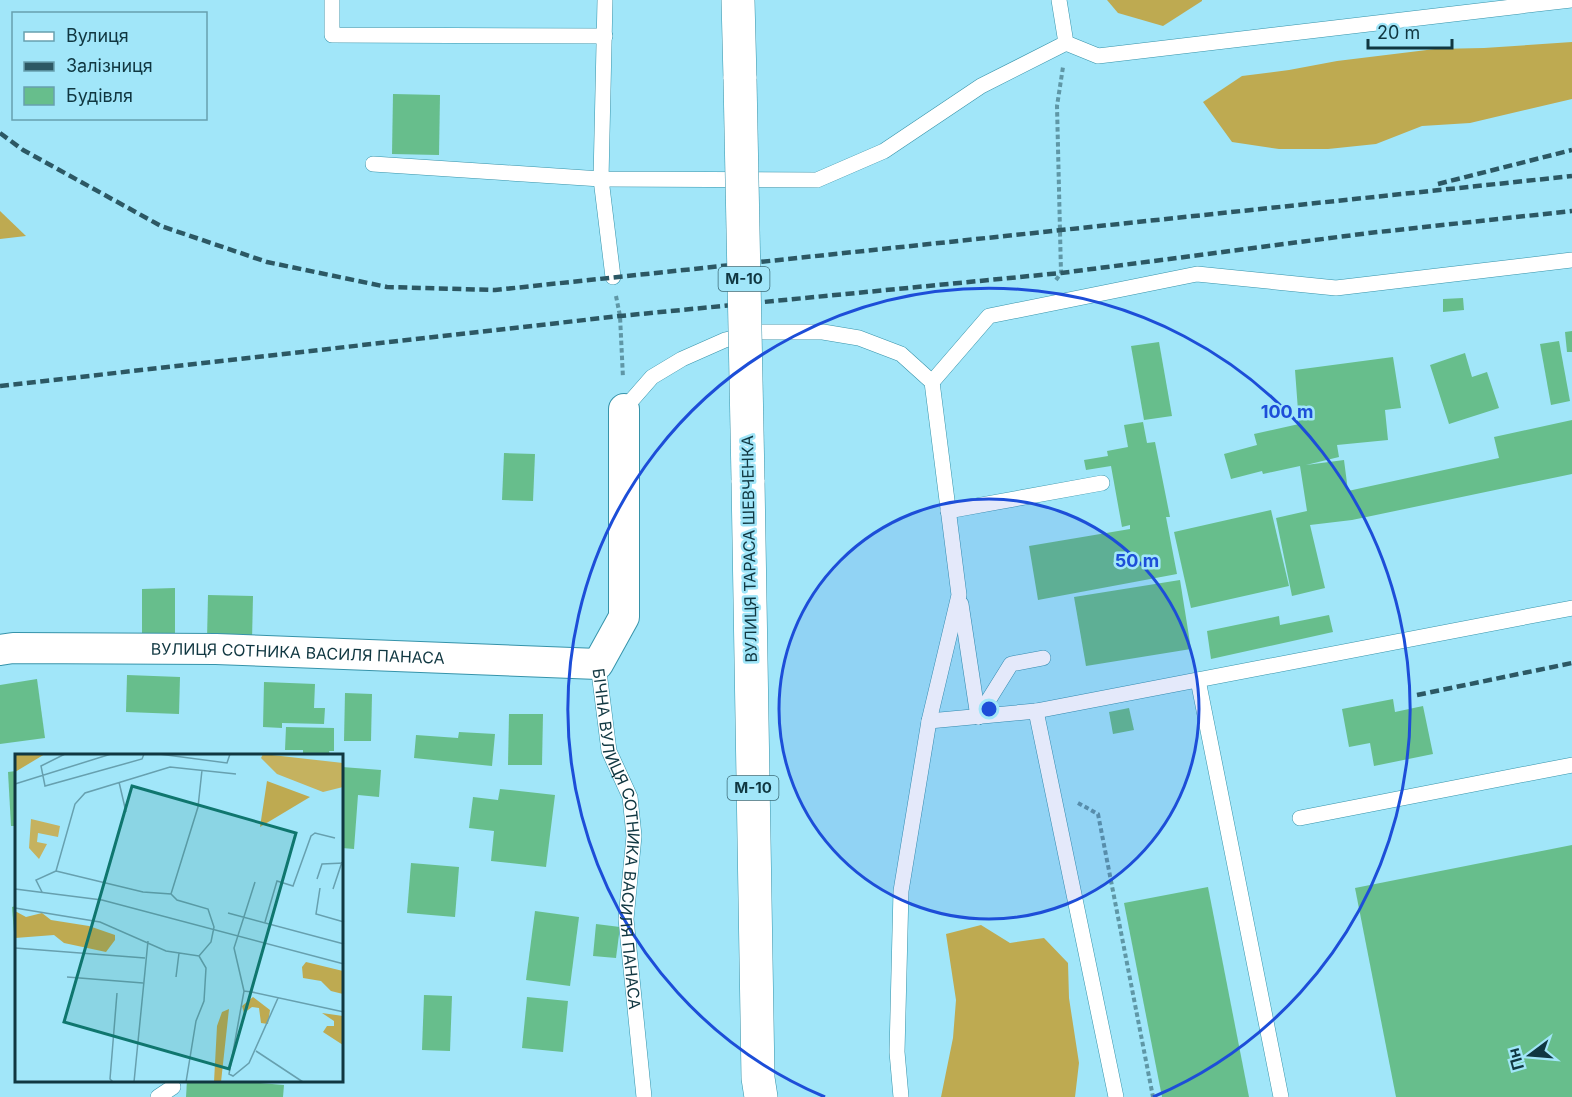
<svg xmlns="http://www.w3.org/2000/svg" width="1572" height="1097" viewBox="0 0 1572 1097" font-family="Inter,sans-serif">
	<rect width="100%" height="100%" fill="#a1e6f9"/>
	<!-- forest -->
	<g fill="#beaa51">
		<path d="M1107,0H1202V1L1163,26L1118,13Z"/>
		<path d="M1572,42V99L1470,123L1422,126L1376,144L1328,149H1279L1232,142L1203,102L1242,76L1289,70L1337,61L1435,49L1484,48Z"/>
		<path d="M0,211L26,236L0,239Z"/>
		<path d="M981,925L1010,943L1044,938L1068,963L1069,998L1079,1063L1075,1097H941L953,1038L956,1000L946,934Z"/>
	</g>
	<!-- building -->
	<g fill="#67be8c">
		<path d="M393,94L440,95L439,155L392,154Z"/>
		<path d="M1463,298L1464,310L1443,312V299Z"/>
		<path d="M1572,331V352H1567L1565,332Z"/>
		<path d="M1559,341L1570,401L1551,405L1540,344Z"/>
		<path d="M1159,342L1172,416L1144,420L1131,346Z"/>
		<path d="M1465,353L1472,377L1487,372L1499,408L1449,424L1430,365Z"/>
		<path d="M1393,357L1401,408L1385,410L1388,440L1337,445L1339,457L1306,465L1344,460L1348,491L1499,458L1494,437L1572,420V474L1352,520L1310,525L1325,588L1292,596L1276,518L1307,511L1300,466L1263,474L1262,471L1231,479L1224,454L1257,445L1254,434L1299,424L1295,370Z"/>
		<path d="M1143,422L1147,443L1155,442L1170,517H1166L1177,574L1038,600L1029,546L1130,529V525L1122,527L1111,466L1086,470L1084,460L1108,456L1107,451L1128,447L1124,425Z"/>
		<path d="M504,453L535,454L533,501L502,500Z"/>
		<path d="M1271,510L1289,586L1191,608L1174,532Z"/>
		<path d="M1180,580L1191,649L1086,666L1074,597Z"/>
		<path d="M175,588V638L142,637V589Z"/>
		<path d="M208,595L253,596L252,640L207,639Z"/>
		<path d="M1329,615L1333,632L1211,659L1207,631L1279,616L1280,625Z"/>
		<path d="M127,675L180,677L179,714L126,712Z"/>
		<path d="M37,679L45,738L0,744V685Z"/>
		<path d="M264,682L315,684L314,708H325L324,724L282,723V728L263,727Z"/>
		<path d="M345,693L372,694L371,741H344Z"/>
		<path d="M1393,699L1395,712L1423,706L1433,754L1374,766L1370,743L1349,747L1342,709Z"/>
		<path d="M1129,708L1134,730L1113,734L1109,712Z"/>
		<path d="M509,714H543L542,765H508Z"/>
		<path d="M286,727L334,728V751H329L330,755H303V750H285Z"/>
		<path d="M459,732L495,734L492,766L414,758L416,735L458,738Z"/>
		<path d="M342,767L381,770L379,797L358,795L354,849L342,848Z"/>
		<path d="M16,771V826H11L8,772Z"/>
		<path d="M500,789L555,795L546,867L491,861L494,831L469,828L473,797L498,800Z"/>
		<path d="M1572,845V1097H1396L1355,888Z"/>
		<path d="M411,863L459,867L455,917L407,913Z"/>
		<path d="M1208,887L1249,1097H1162L1124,903Z"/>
		<path d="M16,906V945H15L12,907Z"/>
		<path d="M535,911L579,917L570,986L526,980Z"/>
		<path d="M596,924L620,927L616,958L593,956Z"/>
		<path d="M424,995L452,996L450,1051L422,1050Z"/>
		<path d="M527,997L568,1001L563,1052L522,1048Z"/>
		<path d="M187,1080H222L284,1085L283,1097H186Z"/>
	</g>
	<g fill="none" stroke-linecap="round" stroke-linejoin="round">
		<defs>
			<g id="lane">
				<path d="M332,0V35L605,36"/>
				<path d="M605,0L601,179L613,277"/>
				<path d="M1059,0L1066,43L1098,56L1571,0"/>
				<path d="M373,164L601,179L817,180L884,151L981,86L1066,43"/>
				<path d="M932,382L989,316L1197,274L1336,288L1572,260"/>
				<path d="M624,409L652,377L682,359L725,340L760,332H823L859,338L901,354L932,382L959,595L929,721L901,891L897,1052L901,1097"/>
				<path d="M948,511L1102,483"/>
				<path d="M961,604L978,717"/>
				<path id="s1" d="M598,664L609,751L630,797L634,836L626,919L644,1097"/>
				<path d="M1198,680L1281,1097"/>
				<path d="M1036,711L1116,1097"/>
				<path d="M978,717L1011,664L1043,658"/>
				<path d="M929,721L1036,711L1572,608"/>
				<path d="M1300,818L1572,765"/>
				<path d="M158,1097L173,1087"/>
			</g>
			<g id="street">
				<path id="s2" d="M0,650L13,648L216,649L598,664L624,617V409"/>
			</g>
			<g id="primary">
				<path d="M738,0L740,79"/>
				<path d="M748,480L758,1078L761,1097"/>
			</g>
		</defs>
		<!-- lane casing -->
		<use href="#lane" stroke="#3693aa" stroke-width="16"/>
		<!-- street casing -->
		<use href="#street" stroke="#3693aa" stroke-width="32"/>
		<!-- primary casing -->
		<use href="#primary" stroke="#3693aa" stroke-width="34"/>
		<!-- path -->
		<g stroke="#5f97a6" stroke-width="4" stroke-dasharray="4.5 3" stroke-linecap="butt">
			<path d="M1056,280L1061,273L1057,106L1063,67"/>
			<path d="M616,296L620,316L623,378"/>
			<path d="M1078,803L1098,814L1153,1097"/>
		</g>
		<!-- lane -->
		<use href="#lane" stroke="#fff" stroke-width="15"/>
		<!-- street -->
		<use href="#street" stroke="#fff" stroke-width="30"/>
		<!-- primary -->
		<use href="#primary" stroke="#fff" stroke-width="33"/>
		<!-- rail -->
		<g stroke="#2c5864" stroke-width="4.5" stroke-dasharray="9 4.5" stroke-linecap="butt">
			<path d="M0,133L23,150L161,226L267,262L387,287L495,290L1572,176"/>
			<path d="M1438,184L1572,150"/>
			<path d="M0,386L620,316L1061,273L1369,233L1572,211"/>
			<path d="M1417,695L1572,663"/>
		</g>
		<defs>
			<path id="primary-bridge" d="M740,79L748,480"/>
		</defs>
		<!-- primary-bridge casing -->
		<use href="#primary-bridge" stroke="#3693aa" stroke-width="34" stroke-linecap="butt"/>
		<!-- primary-bridge -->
		<use href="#primary-bridge" stroke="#fff" stroke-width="33"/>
	</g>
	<!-- distance rings -->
	<circle cx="989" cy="709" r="210" fill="#1d4ed8" fill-opacity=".12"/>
	<g fill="none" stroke="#1d4ed8" stroke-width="3">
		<circle cx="989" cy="709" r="210"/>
		<path d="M825 1097A421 421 0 1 1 1153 1097"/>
	</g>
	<g text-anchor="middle" stroke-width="5" stroke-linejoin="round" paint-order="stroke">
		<!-- shield labels -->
		<g fill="#a1e6f9" stroke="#3c6c78" stroke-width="1.5">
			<rect x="718.5" y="267" width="51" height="24" rx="4.5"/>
			<rect x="727.5" y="776" width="51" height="24" rx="4.5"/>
		</g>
		<g font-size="15" font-weight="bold" fill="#103741">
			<text x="744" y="284">М-10</text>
			<text x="753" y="793">М-10</text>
		</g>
		<!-- street labels -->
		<g font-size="16" fill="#103741" stroke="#a1e6f9">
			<text transform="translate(749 549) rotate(-91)" y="6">ВУЛИЦЯ ТАРАСА ШЕВЧЕНКА</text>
			<text dy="6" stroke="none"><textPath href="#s2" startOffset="298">ВУЛИЦЯ СОТНИКА ВАСИЛЯ ПАНАСА</textPath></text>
			<text dy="6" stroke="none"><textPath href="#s1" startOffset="178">БІЧНА ВУЛИЦЯ СОТНИКА ВАСИЛЯ ПАНАСА</textPath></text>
		</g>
	</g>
	<!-- overview -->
	<g transform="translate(15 754)">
		<rect width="328" height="328" fill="#a1e6f9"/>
		<path d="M248,0L328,9V33L308,38L262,20L246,4ZM16,65L45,72L43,83L23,79L22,88L32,90L24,105L14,94Z" fill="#c5b25f"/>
		<path d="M0,0H30L0,18ZM252,27L295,43L245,73ZM0,157L11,163L27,159L36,166L74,172L100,181V186L91,198L49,189L39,181L0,184ZM291,208L328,217V240L316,237L306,227L288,224L287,213ZM238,243L255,256L253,270L246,269L244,254L237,253L229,259L227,252ZM214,255L206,328H199L202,272L207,258ZM307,259L328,262V291L308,278L312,272H319V267Z" fill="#beaa51"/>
		<path fill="none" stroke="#67a0af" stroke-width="1.5" d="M50,0L26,12L30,32L127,5L129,0M144,0L212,9L215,0M104,28L111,58M0,30L96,0M41,117L60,50L70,39L155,13L221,20M302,125L307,110L329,109M305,134L301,160L329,168M0,135L87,146L329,210M318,135L327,108M27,138L21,126L41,117M156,140L183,53L187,16M0,154L85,168L151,197L184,202L196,188L199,173L193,155L162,146L156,140L128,138L41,117M213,159L329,190M250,168L262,127L278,132L296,82L300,79L320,84M0,194L130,204M52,223L128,229M161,223L164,199M229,237L219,194L240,128M263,244L234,309L218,322L214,320L229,237L237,238L329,258M241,297L288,328M98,328L95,325L102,239M119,328L133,187M171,328L181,267L189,247L191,214L184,202"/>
		<path fill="#0f766e" fill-opacity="0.15" stroke="#0f766e" stroke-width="3" d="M117,32L281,79L214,315L49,268Z"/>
		<rect width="328" height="328" fill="none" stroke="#103741" stroke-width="3"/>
	</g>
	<circle cx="989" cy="709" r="9" fill="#1d4ed8" stroke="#a1e6f9" stroke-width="3"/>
	<g font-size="18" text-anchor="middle" font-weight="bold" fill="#1d4ed8" stroke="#a1e6f9" stroke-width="5" stroke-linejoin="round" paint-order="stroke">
		<text x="1287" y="418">100 m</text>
		<text x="1137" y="567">50 m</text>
	</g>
	<!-- legend -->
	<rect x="12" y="12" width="195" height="108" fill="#a1e6f9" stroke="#67a0af" stroke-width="1.5"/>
	<rect x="24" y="32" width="30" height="9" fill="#ffffff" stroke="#67a0af" stroke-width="1.5"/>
	<text x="66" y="42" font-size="18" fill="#103741">Вулиця</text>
	<rect x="24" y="62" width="30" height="9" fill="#2c5864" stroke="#67a0af" stroke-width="1.5"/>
	<text x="66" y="72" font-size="18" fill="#103741">Залізниця</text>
	<rect x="24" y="87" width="30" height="18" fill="#67be8c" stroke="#67a0af" stroke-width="1.5"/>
	<text x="66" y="102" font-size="18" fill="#103741">Будівля</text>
	<!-- north arrow -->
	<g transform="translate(1530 1055) rotate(254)" stroke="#a1e6f9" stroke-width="4.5" paint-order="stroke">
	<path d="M0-4.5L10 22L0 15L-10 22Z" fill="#103741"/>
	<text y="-9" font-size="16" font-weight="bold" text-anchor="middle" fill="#103741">Пн</text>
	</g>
	<!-- scale -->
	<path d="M1368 39v9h84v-9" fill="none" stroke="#103741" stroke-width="3"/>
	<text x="1377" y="39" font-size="18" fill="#103741" stroke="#a1e6f9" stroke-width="4.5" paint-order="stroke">20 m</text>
</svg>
